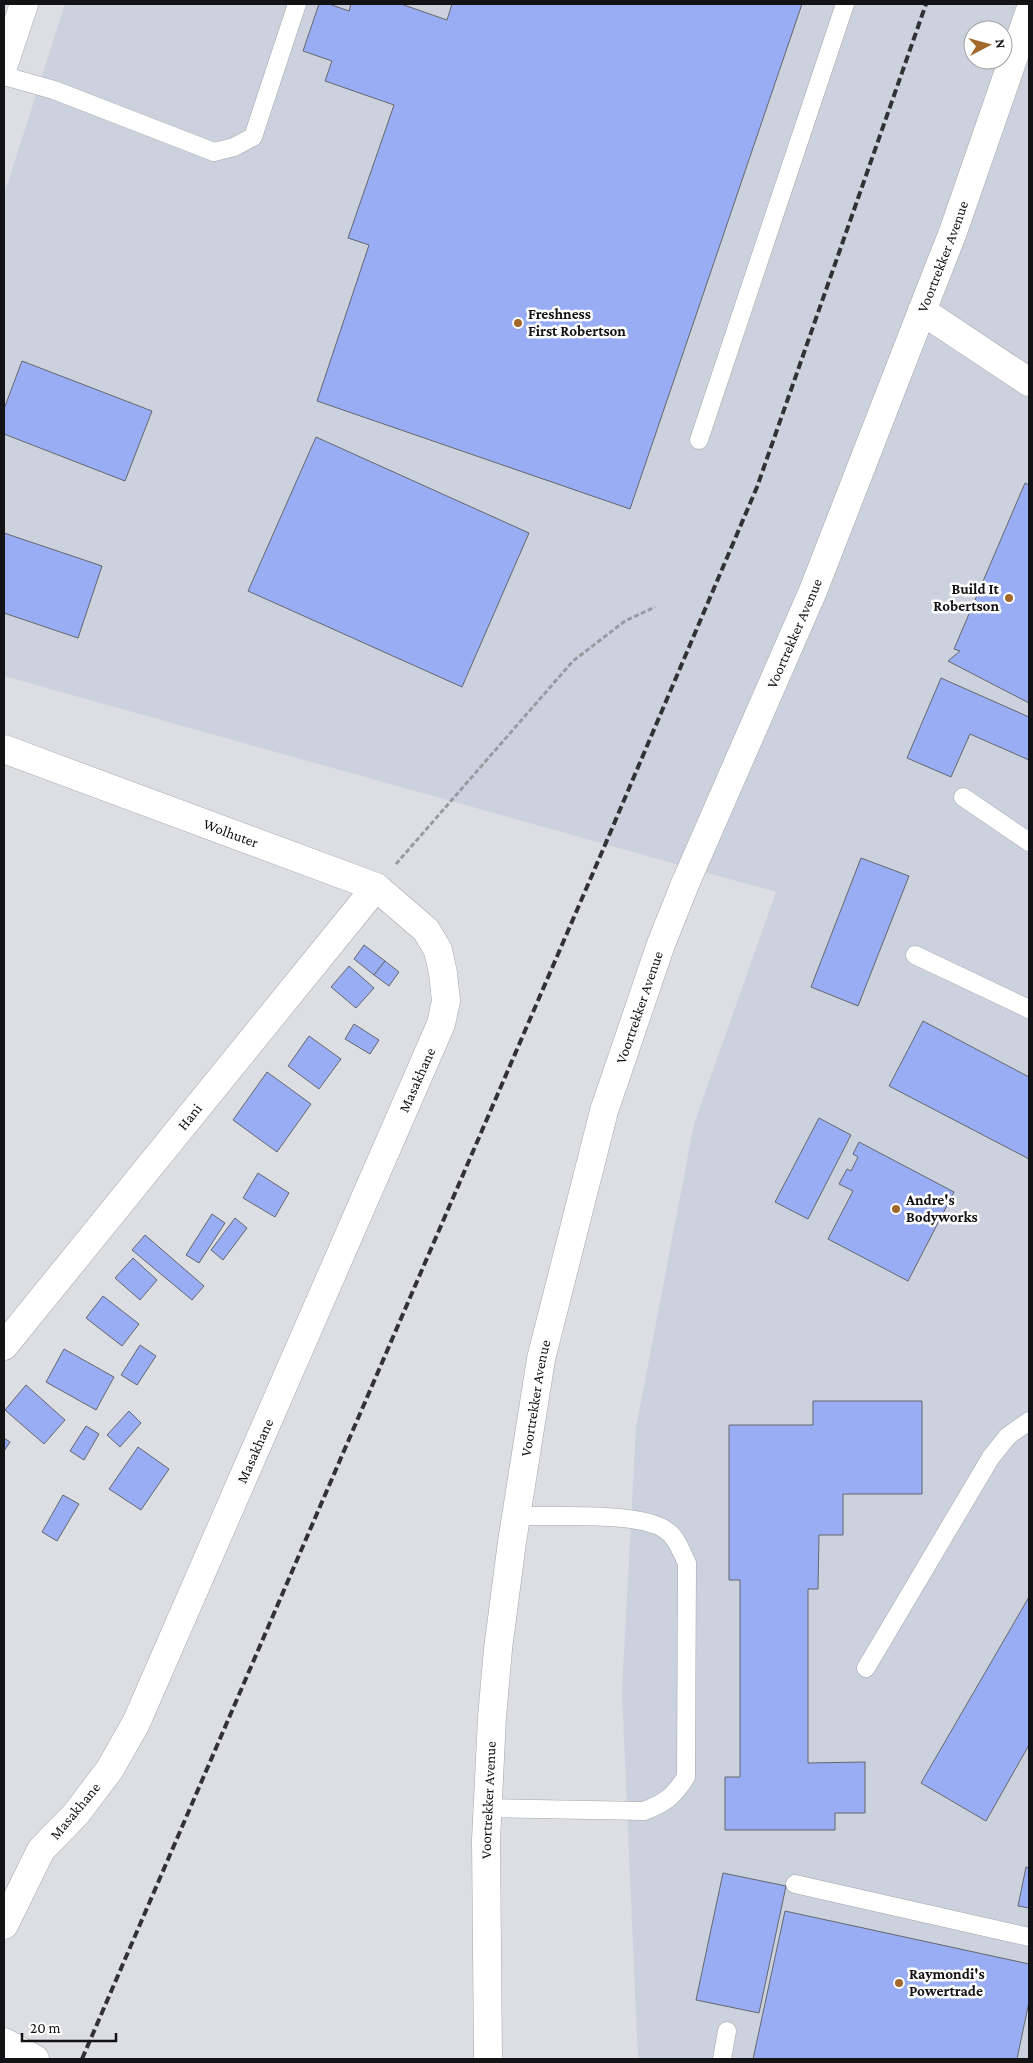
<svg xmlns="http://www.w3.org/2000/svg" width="1033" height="2063" viewBox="0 0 1033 2063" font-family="'Crimson Pro',serif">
	<rect width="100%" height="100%" fill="#dcdee4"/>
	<!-- built -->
	<path fill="#ccd1de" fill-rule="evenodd" d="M65,4H1029V2059H638L622,1692L636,1428L694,1124L776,892L4,676V195ZM973,30H1003V60H973Z"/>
	<!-- building -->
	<g fill="#98adf3" stroke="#65676c">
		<path d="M319,4H329L349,11L351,4H401L447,20L452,4H802L630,509L317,401L369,245L348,238L394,105L325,81L332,61L303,51Z"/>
		<path d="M22,361L152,411L125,481L4,434V409Z"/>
		<path d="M316,437L529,533L462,687L248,591Z"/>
		<path d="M1025,483L1029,485V703L948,661L960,651L954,649Z"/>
		<path d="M4,533L102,566L78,638L4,613Z"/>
		<path d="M941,678L1029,717V760L970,734L951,777L907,758Z"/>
		<path d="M861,858L909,876L858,1006L811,987Z"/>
		<path d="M364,945L385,961L374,975L354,959Z"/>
		<path d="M385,961L399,972L389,986L374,975Z"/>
		<path d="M349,966L374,988L356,1008L331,987Z"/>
		<path d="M923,1021L1029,1077V1159L889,1086Z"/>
		<path d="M354,1024L379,1040L370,1054L345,1039Z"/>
		<path d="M309,1036L341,1059L319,1089L288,1066Z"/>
		<path d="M267,1072L311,1104L277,1152L233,1120Z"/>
		<path d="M819,1118L851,1135L808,1219L775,1202Z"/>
		<path d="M859,1142L954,1192L908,1281L828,1239L853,1191L839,1184L847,1169L851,1171L858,1157L853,1154Z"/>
		<path d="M258,1173L289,1193L275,1217L243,1198Z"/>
		<path d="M212,1214L225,1223L199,1263L186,1255Z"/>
		<path d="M235,1218L247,1228L223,1260L211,1250Z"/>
		<path d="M145,1235L204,1286L192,1300L132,1250Z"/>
		<path d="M133,1258L157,1280L140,1300L115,1278Z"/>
		<path d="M103,1296L139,1324L122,1346L86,1318Z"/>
		<path d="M140,1345L156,1356L137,1385L121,1375Z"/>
		<path d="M64,1349L114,1377L96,1410L46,1382Z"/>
		<path d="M26,1385L65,1420L44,1444L5,1410Z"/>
		<path d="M813,1401H922V1494H843V1535H819L818,1589H808V1763L865,1762V1813H835V1830H725V1777H740V1580H729V1425H813Z"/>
		<path d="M129,1411L141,1423L120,1447L107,1435Z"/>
		<path d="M86,1426L99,1434L84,1460L70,1451Z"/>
		<path d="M4,1438L10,1442L4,1451Z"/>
		<path d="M138,1447L169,1469L141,1510L109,1489Z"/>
		<path d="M63,1495L79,1504L57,1541L42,1532Z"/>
		<path d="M1029,1597V1745L986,1821L921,1783Z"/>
		<path d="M1026,1867L1029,1868V1908L1018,1906Z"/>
		<path d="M723,1873L786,1886L759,2013L696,2000Z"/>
		<path d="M785,1911L1029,1964V2002L1017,2059H753Z"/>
	</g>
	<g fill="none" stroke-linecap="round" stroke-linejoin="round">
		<defs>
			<g id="service">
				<path d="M4,76L54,90L214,152L234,147L253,137L297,4"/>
				<path d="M699,440L845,4"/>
				<path d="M963,797L1029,842"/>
				<path d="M915,955L1029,1009"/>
				<path d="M866,1668L991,1457L1008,1436L1029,1421"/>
				<path d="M488,1808L644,1811C665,1803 674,1796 686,1777L687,1563C681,1552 678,1539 667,1531C643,1511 549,1517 516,1516"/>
				<path d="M795,1884L1029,1937"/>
				<path d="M722,2059L727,2031"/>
			</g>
			<g id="minor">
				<path d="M4,64L24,4"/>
				<path d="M922,311L1029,382"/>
				<path id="s1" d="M4,749L376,887L426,930L438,950L443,973L446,1001L441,1024L136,1723L110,1769L76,1814L41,1850L4,1925"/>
				<path id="s2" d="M4,1346L376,887"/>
				<path d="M4,2042L35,2059"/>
			</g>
			<g id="primary">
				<path id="s3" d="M488,2059L486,1840L492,1717L498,1649L512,1542L541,1359L604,1111L661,944L685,884L813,591L922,311L953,232L1029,13"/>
			</g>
		</defs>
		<!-- service casing -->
		<use href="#service" stroke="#a4a6ac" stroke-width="19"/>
		<!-- minor casing -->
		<use href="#minor" stroke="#a4a6ac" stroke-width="29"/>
		<!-- primary casing -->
		<use href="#primary" stroke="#a4a6ac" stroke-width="29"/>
		<!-- path -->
		<path stroke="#9a9ba0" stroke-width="3" stroke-dasharray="5 2.5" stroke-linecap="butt" d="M396,864L573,661L625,621L655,607"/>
		<!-- service -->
		<use href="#service" stroke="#fff" stroke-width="18"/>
		<!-- minor -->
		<use href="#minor" stroke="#fff" stroke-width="28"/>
		<!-- primary -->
		<use href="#primary" stroke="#fff" stroke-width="28"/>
		<!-- rail -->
		<path stroke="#323235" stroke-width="4" stroke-dasharray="8 4" stroke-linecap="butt" d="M82,2059L602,852L757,487L926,4"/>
	</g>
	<!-- markers -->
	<g fill="#a4682b" stroke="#fff" stroke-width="2">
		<circle cx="518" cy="323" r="5"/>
		<circle cx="1009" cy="598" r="5"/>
		<circle cx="896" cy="1209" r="5"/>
		<circle cx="899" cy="1983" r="5"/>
	</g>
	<g text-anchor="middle" stroke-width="5" stroke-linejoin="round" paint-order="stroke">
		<!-- street labels -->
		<g font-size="15" fill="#131316" stroke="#fff">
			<text dy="5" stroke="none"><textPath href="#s3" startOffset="1879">Voortrekker Avenue</textPath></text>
			<text dy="5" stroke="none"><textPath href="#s3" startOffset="1474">Voortrekker Avenue</textPath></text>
			<text dy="5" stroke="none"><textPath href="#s1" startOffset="242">Wolhuter</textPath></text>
			<text dy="5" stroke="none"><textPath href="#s3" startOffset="1069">Voortrekker Avenue</textPath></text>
			<text transform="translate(417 1080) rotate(-66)" y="5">Masakhane</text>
			<text dy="5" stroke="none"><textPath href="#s2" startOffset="295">Hani</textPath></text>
			<text dy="5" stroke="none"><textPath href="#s3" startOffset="664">Voortrekker Avenue</textPath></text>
			<text transform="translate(255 1451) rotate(-66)" y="5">Masakhane</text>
			<text dy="5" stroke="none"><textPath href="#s3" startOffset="259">Voortrekker Avenue</textPath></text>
			<text transform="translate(75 1811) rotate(-50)" y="5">Masakhane</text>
		</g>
		<!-- poi labels -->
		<g font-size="15" font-weight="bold" fill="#131316" stroke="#fff" text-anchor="start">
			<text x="528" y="319">Freshness<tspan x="528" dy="17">First Robertson</tspan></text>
			<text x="999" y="594" text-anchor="end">Build It<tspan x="999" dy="17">Robertson</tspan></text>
			<text x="906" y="1205">Andre's<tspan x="906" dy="17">Bodyworks</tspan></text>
			<text x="909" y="1979">Raymondi's<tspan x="909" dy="17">Powertrade</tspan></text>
		</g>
	</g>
	<!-- border -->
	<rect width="1033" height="2063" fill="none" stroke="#131316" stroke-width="10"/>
	<!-- north arrow -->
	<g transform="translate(988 45) rotate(84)"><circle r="24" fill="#ffffff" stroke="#a1a1a2"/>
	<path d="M0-4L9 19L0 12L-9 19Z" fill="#a4682b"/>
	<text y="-8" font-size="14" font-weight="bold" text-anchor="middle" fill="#131316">N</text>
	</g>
	<!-- scale -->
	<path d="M22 2033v8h94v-8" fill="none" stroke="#131316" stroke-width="2.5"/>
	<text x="30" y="2033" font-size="15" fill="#131316" stroke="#ffffff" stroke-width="4" paint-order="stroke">20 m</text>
</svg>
